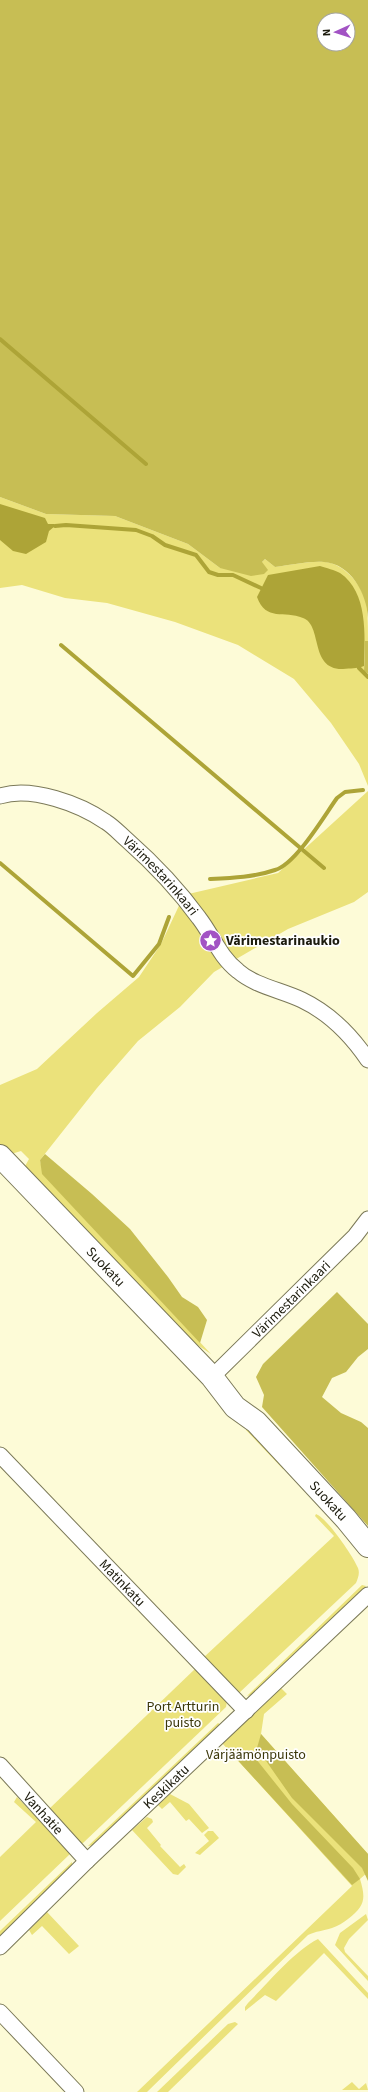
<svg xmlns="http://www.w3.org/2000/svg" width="368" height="2092" viewBox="0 0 368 2092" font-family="'Source Sans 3',sans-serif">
	<rect width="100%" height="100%" fill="#fdfbd7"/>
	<!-- green -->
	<g fill="#ebe27b">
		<path d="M0,497L46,514L115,516L188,544L220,568L262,562L265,559L275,567C292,565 308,561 325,562C344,564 360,583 366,601C368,613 368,628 368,641L365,642L364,671L368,674V786L359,764L331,723L294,679L238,645L175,622L107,603L65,598L22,585L0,588Z"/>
		<path d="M368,791V892L354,902L288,929L214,972L180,1007L138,1041L97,1088L40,1160L43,1174L211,1354L178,1332L24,1168L29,1159L21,1151L8,1155L0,1146V1085L37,1069L97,1013L139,977L161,944L184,895L278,873Z"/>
		<path d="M249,1428L285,1465L283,1469L246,1430Z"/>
		<path d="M316,1514C327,1518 353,1556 358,1568C360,1573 358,1578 356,1583L238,1694L203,1658L334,1536L315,1516Z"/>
		<path d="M362,1585L366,1586L256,1693L247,1696Z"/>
		<path d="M196,1668L227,1701L226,1707L83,1843H80L48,1810Z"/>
		<path d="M281,1688L287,1694L264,1714L261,1734L368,1854V1872L360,1879C366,1899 365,1906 348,1919C343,1923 338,1926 332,1928C323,1931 316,1931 308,1935L147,2092H137L352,1886L222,1743Z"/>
		<path d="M218,1723L221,1725L95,1845L88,1846Z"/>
		<path d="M170,1794L189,1804L209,1828L202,1833L189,1819L186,1821L170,1802L162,1809L158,1805Z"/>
		<path d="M17,1797L70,1852V1854L0,1921V1857L36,1822L14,1802Z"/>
		<path d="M147,1817L152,1819L153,1822L147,1828L161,1845L160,1846L180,1867L184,1864L186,1867L178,1875L173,1874L132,1830Z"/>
		<path d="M208,1831H213L219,1838L202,1853L200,1855L195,1853L209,1841L204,1835Z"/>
		<path d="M72,1862V1866L0,1937V1931Z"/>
		<path d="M47,1912L79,1946L69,1954L42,1926L32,1935L29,1930Z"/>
		<path d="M366,1914L368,1920L349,1939L344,1948L345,1952L368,1976V1981L335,1945L340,1933Z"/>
		<path d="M318,1939L368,1993V1999L324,1953L276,2001L265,1995L245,2011V2007L248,2003C268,1983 293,1952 318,1939Z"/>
		<path d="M235,2022L238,2024L168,2092H157L228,2024Z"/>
		<path d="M352,2082L359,2089L366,2083L368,2090H342Z"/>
	</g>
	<!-- forest -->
	<g fill="#c7be54" fill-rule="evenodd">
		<path d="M0,0H368V618C367,594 351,564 324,562C308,561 292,565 275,567L265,559L262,562L268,570L264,574L251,576L220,568L188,544L115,516L46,514L0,497ZM324,20H348V44H324Z"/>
		<path d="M365,641H368V674L364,671Z"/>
		<path d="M45,1154L92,1194L130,1229L168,1277L182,1297L198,1307L207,1320L200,1343L42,1174L40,1160Z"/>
		<path d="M337,1292L368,1324V1349L358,1357L346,1372L332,1378L322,1397L341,1413L361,1422L368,1428V1526L262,1407L264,1395L256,1377L263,1364Z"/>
		<path d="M261,1734L368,1854V1881L362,1868L292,1798L257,1748Z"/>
		<path d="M237,1752L240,1756L252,1754L292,1804L353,1868L360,1879L352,1885L231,1753Z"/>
	</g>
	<!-- water -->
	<g fill="#ada437">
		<path d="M0,504L45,518L48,524H54L55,526L49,531L46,542L26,554L13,551L0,540Z"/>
		<path d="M320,566C326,568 335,570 340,573C368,592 365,635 364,666C356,669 351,668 343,669C309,670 323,625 303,618C284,610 266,622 257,597L268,575Z"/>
	</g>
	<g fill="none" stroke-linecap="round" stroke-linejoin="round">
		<!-- stream -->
		<g stroke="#ada437" stroke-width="4">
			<path d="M0,339L146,464"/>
			<path d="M55,526L66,525L136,530L152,536L165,545L196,555L209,572L218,575H233L261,588"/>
			<path d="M61,645L324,868"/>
			<path d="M359,668L368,677"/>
			<path d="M0,863L133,976L159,944L169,917"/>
			<path d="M210,879C232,878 255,877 275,870C296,864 324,816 337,798L345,792L363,790"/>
		</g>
		<defs>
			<g id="street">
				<path id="s1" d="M0,796C32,786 80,804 106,822C114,827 120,834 127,840C153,863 178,889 199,918C213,936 219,956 238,971C255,986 281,990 302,1000C329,1013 351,1035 368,1060"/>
				<path id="s2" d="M212,1377L355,1236L368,1219"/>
				<path id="s3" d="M0,1455L246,1711"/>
				<path id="s4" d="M0,1765L87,1861"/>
				<path id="s5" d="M0,1947L87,1861L368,1595"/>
				<path d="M0,2012L76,2092"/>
			</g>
			<g id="secondary">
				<path id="s6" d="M0,1156L212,1377L235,1407L256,1422L346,1519L368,1546"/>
			</g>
		</defs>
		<!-- street casing -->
		<use href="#street" stroke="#7b7958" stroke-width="17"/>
		<!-- secondary casing -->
		<use href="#secondary" stroke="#7b7958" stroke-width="24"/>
		<!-- street -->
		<use href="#street" stroke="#fff" stroke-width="15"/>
		<!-- secondary -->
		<use href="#secondary" stroke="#fff" stroke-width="22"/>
	</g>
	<!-- icons -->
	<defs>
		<symbol id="sight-disc" viewBox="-11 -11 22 22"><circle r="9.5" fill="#a253c4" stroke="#fff"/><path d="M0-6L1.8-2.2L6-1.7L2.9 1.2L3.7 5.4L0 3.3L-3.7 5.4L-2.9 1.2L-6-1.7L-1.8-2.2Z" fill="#fff"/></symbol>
	</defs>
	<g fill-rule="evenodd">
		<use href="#sight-disc" x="198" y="928" width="25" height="25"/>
	</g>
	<g text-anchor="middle" stroke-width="3.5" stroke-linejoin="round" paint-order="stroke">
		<!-- street labels -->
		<g font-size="14" fill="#1c1b0d" stroke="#fff">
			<text dy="5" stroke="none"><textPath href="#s1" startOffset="189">Värimestarinkaari</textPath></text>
			<text dy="5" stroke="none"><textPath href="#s6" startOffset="153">Suokatu</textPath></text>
			<text dy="5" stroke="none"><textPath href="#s2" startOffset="111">Värimestarinkaari</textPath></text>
			<text dy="5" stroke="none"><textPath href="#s6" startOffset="477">Suokatu</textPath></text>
			<text dy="5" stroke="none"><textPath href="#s3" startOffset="177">Matinkatu</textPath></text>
			<text dy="5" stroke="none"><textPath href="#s5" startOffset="231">Keskikatu</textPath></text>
			<text dy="5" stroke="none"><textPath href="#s4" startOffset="65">Vanhatie</textPath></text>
		</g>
		<!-- poi labels -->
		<g font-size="14" font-weight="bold" fill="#1c1b0d" stroke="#fff" text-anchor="start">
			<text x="226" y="945">Värimestarinaukio</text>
		</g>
		<!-- park labels -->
		<g font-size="14" fill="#3b3709" stroke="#fff">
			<text x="183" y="1711">Port Artturin<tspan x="183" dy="16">puisto</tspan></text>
			<text x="256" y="1759">Värjäämönpuisto</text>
		</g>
	</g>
	<!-- north arrow -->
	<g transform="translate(336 32) rotate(267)"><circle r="19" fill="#ffffff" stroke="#a4a49e"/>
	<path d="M0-3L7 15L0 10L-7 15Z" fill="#a253c4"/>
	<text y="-6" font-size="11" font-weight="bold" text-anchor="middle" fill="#1c1b0d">N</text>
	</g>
</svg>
